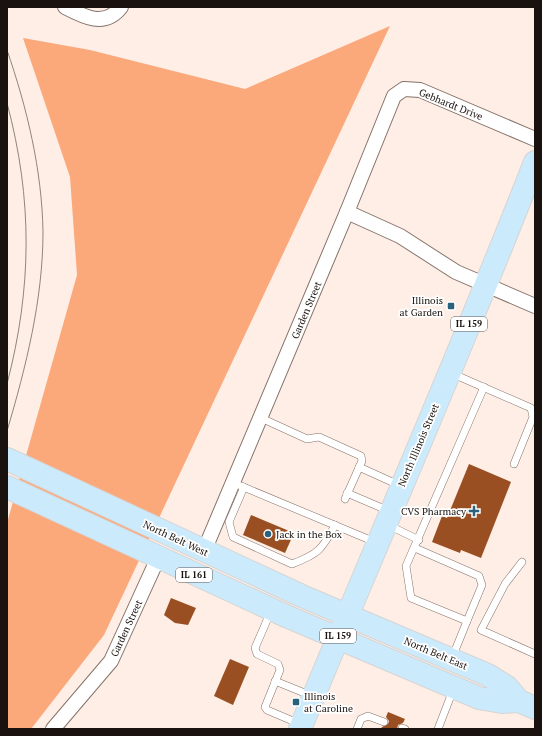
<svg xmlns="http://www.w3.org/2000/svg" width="542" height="736" viewBox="0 0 542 736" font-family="'PT Serif',serif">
	<rect width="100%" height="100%" fill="#feeee5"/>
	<!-- forest -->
	<path fill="#fba87b" d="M390,26L104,635L31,729H7V523L77,275L70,177L23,38L90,50L245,89Z"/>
	<!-- building -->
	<g fill="#994f21">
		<path d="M469,464L511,482L481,558L461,550L460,553L432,542L442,516L447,518Z"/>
		<path d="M251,515L294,533L285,553L243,535Z"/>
		<path d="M171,598L196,608L188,625L175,623L164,615Z"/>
		<path d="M230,659L249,667L233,705L214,696Z"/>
		<path d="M388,712L405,719L403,723L398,725L397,729H381L382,727L388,724L389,721L386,717Z"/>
	</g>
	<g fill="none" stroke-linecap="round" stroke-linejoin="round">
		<defs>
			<g id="service">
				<path d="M451,373L531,408L533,417L514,464"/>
				<path d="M261,418L307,439L319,437L361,456L362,461L345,499"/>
				<path d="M359,467L401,486"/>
				<path d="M241,486L375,542"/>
				<path d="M244,487L229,522L233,537L292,564C318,554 322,550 335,525"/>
				<path d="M347,493L389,511"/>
				<path d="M388,525L419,540"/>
				<path d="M415,548L479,576L482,585L467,621L411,598L406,566L484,387"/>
				<path d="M522,562L505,584L481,630L535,654"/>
				<path d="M271,611L255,648L257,654L278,664L280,670L265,707L267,710L300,724"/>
				<path d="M452,658L467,621"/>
				<path d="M275,681L312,696"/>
				<path d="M402,728L405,729"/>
				<path d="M357,729L361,719L368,716L384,722"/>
				<path d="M438,729L453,690"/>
			</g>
			<g id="minor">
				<path d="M65,7C84,17 105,28 121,7"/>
				<path d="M347,212L400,236L456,272L535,306"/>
				<path d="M204,551L347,212L394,96L404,89L420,90L535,139"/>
				<path d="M53,729L111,661L158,558"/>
			</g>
			<g id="primary">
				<path d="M7,459L302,596L488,675L507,687L519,701L535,708"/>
				<path d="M7,487L286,616L479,698L502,702L519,701"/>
				<path d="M300,729C378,540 461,352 535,162"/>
			</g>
		</defs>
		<!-- service casing -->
		<use href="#service" stroke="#857369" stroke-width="8"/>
		<!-- minor casing -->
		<use href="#minor" stroke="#857369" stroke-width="16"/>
		<!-- primary casing -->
		<use href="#primary" stroke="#d6d4d4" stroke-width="24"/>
		<!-- service -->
		<use href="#service" stroke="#fff" stroke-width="7"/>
		<!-- minor -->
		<use href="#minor" stroke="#fff" stroke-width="14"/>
		<!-- primary -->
		<use href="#primary" stroke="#cbebfc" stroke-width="22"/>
		<!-- tram -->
		<g stroke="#90847e" stroke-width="1">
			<path d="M7,50C27,108 42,170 43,232C43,299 26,367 7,431"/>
			<path d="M7,103C33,200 32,288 7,384"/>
		</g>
	</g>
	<!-- markers -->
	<g fill="#2a617c" stroke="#fff" stroke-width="1.5">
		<rect x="447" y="302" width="8" height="8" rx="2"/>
		<path d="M472 505h4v4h4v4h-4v4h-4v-4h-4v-4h4z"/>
		<circle cx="268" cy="534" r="4"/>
		<rect x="292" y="698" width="8" height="8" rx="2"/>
	</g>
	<g text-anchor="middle" stroke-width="3.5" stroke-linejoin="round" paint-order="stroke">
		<!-- shield labels -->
		<g fill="#fff" stroke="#5e5956" stroke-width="1">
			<rect x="451" y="317" width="36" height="14" rx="3"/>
			<rect x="176" y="568" width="36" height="14" rx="3"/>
			<rect x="320" y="629" width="36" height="14" rx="3"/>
		</g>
		<g font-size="9" font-weight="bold" fill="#19120e">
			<text x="469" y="327">IL 159</text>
			<text x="194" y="578">IL 161</text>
			<text x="338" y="639">IL 159</text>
		</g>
		<!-- street labels -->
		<g font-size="10" fill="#19120e" stroke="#fff">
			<text transform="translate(451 104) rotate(22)" y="4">Gebhardt Drive</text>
			<text transform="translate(306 310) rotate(-67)" y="4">Garden Street</text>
			<text transform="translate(418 445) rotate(-67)" y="4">North Illinois Street</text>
			<text transform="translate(176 538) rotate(25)" y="4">North Belt West</text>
			<text transform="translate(126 628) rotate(-65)" y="4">Garden Street</text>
			<text transform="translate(436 653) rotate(23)" y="4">North Belt East</text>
		</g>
		<!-- poi labels -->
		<g font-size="10" fill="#19120e" stroke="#fff" text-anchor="end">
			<text x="443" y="304">Illinois<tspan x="443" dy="12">at Garden</tspan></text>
			<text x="466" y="515">CVS Pharmacy</text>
			<text x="276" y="538" text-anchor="start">Jack in the Box</text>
			<text x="304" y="700" text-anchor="start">Illinois<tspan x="304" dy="12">at Caroline</tspan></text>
		</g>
	</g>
	<!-- border -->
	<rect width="542" height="736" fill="none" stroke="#19120e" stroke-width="16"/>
</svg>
